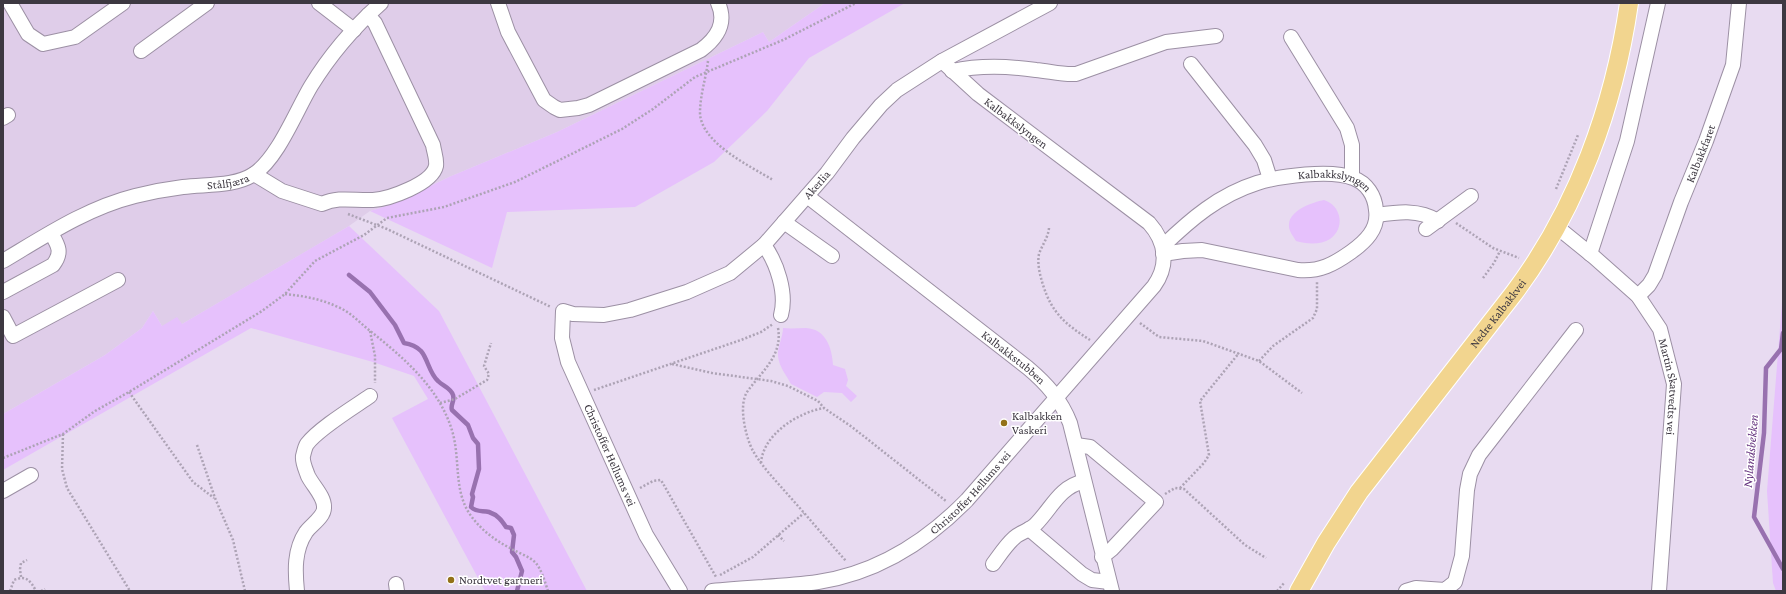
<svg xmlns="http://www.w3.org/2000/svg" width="1786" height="594" viewBox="0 0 1786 594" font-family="'Crimson Pro',serif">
	<rect width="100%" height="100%" fill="#e8dbf1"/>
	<!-- built -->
	<path fill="#dfcde9" d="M3,3H825L769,42L763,32L557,132L449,177L393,204L370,211L349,226L305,252L182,324L162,326L153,311L142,328L105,355L3,414Z"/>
	<!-- green -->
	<g fill="#e6c1fc">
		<path d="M825,3H905L809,58L767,111L714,162L635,207L507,212L492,268L370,211L393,204L449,177L557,132L763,32L769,42Z"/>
		<path d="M1324,200C1341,205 1346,228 1330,239C1321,245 1306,244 1296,241C1293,236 1288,230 1289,224C1290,210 1313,202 1324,200Z"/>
		<path d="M349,226L439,311L587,591H485L392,418L428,399L414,376L373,362L251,328L3,470V414L105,355L142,328L153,311L162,326L177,317L182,324Z"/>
		<path d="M1783,290V591H1776L1773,583L1767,491Z"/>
		<path d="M783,328C791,329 798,328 806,328C826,329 832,348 833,365L845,369L848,380L846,386L857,396L851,402L842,393L824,392L817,397L791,384C787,376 779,367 778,356C777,348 783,337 783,328Z"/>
	</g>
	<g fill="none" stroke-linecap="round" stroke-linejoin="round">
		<!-- stream -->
		<g stroke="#9871af" stroke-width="4.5">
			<path d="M349,275L370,292L395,325L404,343C411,344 416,346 421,351C428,359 429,373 438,381C443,386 451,388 453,395C455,401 450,405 452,410L468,425L473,438L478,444L479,469L472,494L473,497L471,507C477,513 483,510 489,512C498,515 502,521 506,527L511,528L514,535L512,552L516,557L522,571L517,591"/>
			<path d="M1783,333L1781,349L1766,368L1764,433L1754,517L1783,569"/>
		</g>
		<defs>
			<g id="minor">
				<path d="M10,3L28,34L43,44L75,37L123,3"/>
				<path d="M319,3L354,30"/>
				<path d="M498,3L508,32L544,100L554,107L560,110L578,108L589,105L701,50C717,38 727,23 718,3"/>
				<path d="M1291,37L1347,128L1352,145V177"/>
				<path d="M141,51L207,3"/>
				<path d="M1191,64L1255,145L1264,160L1270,179"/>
				<path d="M952,71C980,65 1008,66 1036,70C1049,71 1062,75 1076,74L1166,42L1216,36"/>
				<path d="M3,118L8,115"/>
				<path d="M254,174L282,191L322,204C339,196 355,201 373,200C389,199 432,184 436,166C437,159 434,152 433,145L375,23L368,15"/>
				<path id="s1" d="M807,196L1028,368C1047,384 1061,400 1070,423L1112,591"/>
				<path d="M1377,215C1398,212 1419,209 1438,221"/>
				<path d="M784,222L832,256"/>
				<path id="s2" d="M1557,227L1594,257L1638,296L1660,329L1674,384L1659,591"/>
				<path d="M1426,229L1471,196"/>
				<path d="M764,245C777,263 787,293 781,315"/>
				<path id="s3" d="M1163,246C1191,219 1219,195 1257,183C1280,176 1331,169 1353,178C1367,183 1375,196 1376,210C1379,229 1365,242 1351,252C1334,264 1320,272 1298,270L1202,250L1183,251L1163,254"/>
				<path d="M1590,254L1627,141L1658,3"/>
				<path id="s4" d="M3,261C45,236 87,208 135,196C151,192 167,189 183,187C205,184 234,187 254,174C278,158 296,111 311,86C330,55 354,27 381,3"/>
				<path d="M3,292L53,265C63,252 58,245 51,233"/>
				<path id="s5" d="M1638,296L1649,285L1655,275L1681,202L1706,141L1733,65L1739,3"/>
				<path d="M3,317L13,336L118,280"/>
				<path d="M1076,445L1090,447L1156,502L1112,549L1102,557"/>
				<path d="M3,491L31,475"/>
				<path d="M1029,529L1082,574L1092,580L1109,582"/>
				<path d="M993,564C999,556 1006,545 1014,538C1020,532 1029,531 1035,525C1053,507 1058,488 1084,481"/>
				<path d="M396,584L397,591"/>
				<path d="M297,591C295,571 294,550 306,532C311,525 324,517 324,508C325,497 313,486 308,476C306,470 302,462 303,456C304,452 305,447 307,444C318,429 354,407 370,396"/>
				<path id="s6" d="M680,591L646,535L568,362L562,338L563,311L573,314L604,315L630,310L687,292L730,273L764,245L827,173L853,138L881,105L897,90L942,61L1050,3"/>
				<path id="s7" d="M712,591C747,587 783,587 818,582C877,573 926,542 967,500L1154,286C1169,265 1166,242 1149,223L978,94L942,61"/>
				<path d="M1406,591L1416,588L1445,590L1455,582L1462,556L1467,490L1470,474L1479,455L1576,330"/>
			</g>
			<g id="major">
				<path id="s8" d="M1299,591L1326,543L1359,492L1514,293C1577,209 1614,107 1629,3"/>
			</g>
		</defs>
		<!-- minor casing -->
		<use href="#minor" stroke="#9c90a4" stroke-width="16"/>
		<!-- major casing -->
		<use href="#major" stroke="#fff" stroke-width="20"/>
		<!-- path -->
		<g stroke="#ada3b5" stroke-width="2.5" stroke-dasharray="2 2" stroke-linecap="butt">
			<path d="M708,61C706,78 700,95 700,113C701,143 750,166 773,180"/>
			<path d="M1556,189L1578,135"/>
			<path d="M348,214L387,229L551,307"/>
			<path d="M1456,223L1493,248L1519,258"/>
			<path d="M1049,228C1048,238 1042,245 1039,254C1037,264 1040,275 1043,285C1052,313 1065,324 1090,340"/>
			<path d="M1483,278L1494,263L1500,251"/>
			<path d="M285,294C304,296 321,299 338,307C350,312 359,322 369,330C404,358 441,389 453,434C460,461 454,489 469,513C479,528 494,540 510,548C518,553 529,556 536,563C542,571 545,582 548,591"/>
			<path d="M1140,323L1159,337L1203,341L1259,361L1302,393"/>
			<path d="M778,328C783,356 761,372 747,392C738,406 746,438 753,451C763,468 777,482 790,497C809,518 827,540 846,561"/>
			<path d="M370,331L375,356V383"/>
			<path d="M1259,361L1273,346L1313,318L1317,309V282"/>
			<path d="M672,364L712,373L771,381L788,386L818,401L824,408L852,427L946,501"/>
			<path d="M594,390L741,340L761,332L773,324"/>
			<path d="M129,392L193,482L214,498"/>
			<path d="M440,403L455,399L487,380L489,374L484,366L491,343"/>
			<path d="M63,434L62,469L67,488L130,591"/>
			<path d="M197,445L215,498L233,540L245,591"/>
			<path d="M3,458L63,434L95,411L129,392L262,311L285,294L315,261L364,235L387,218L444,207L515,182L622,129L653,109L695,77L783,40L856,3"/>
			<path d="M761,463C763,434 799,412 824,408"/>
			<path d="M640,488L653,481L661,480L716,577"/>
			<path d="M1180,488L1204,463L1209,455L1200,401L1239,353"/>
			<path d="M1165,494L1175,488L1184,489L1245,545L1266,558"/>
			<path d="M778,535L784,541"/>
			<path d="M720,575L753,557L804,513"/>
			<path d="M21,577L20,569L21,563L27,560"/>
			<path d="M10,591L14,580C26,575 30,580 36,591"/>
			<path d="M41,591L45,589"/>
			<path d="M1277,591L1285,582"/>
		</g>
		<!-- minor -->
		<use href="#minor" stroke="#fff" stroke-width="14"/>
		<!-- major -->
		<use href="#major" stroke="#f2d58f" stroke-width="18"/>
	</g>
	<!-- markers -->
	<g fill="#937118" stroke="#fff" stroke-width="1.5">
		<circle cx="1004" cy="423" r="4"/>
		<circle cx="451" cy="580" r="4"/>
	</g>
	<g text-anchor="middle" stroke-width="3" stroke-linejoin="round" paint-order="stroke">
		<!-- street labels -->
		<g font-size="12" fill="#3d3841" stroke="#fff">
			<text transform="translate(1016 123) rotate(37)" y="4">Kalbakkslyngen</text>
			<text dy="4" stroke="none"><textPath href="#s5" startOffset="157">Kalbakkfaret</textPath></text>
			<text dy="4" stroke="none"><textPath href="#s4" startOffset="242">Stålfjæra</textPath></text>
			<text dy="4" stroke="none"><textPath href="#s6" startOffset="606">Akerlia</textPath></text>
			<text dy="4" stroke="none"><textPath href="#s3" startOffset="194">Kalbakkslyngen</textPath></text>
			<text dy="4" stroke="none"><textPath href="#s8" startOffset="342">Nedre Kalbakkvei</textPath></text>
			<text dy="4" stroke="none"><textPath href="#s1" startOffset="262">Kalbakkstubben</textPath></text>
			<text dy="4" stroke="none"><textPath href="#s2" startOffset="205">Martin Skatvedts vei</textPath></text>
			<text transform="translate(610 455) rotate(66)" y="4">Christoffer Hellums vei</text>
			<text dy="4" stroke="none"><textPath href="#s7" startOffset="287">Christoffer Hellums vei</textPath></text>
		</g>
		<!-- poi labels -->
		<g font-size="12" fill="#3d3841" stroke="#fff" text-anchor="start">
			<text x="1012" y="420">Kalbakken<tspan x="1012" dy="14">Vaskeri</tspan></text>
			<text x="459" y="584">Nordtvet gartneri</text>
		</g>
		<!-- water labels -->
		<g font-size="13" font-style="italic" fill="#64327e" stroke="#fff">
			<text transform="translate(1750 451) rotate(-85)" y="5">Nylandsbekken</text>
		</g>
	</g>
	<!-- border -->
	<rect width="1786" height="594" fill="none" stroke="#3d3841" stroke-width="8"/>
</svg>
